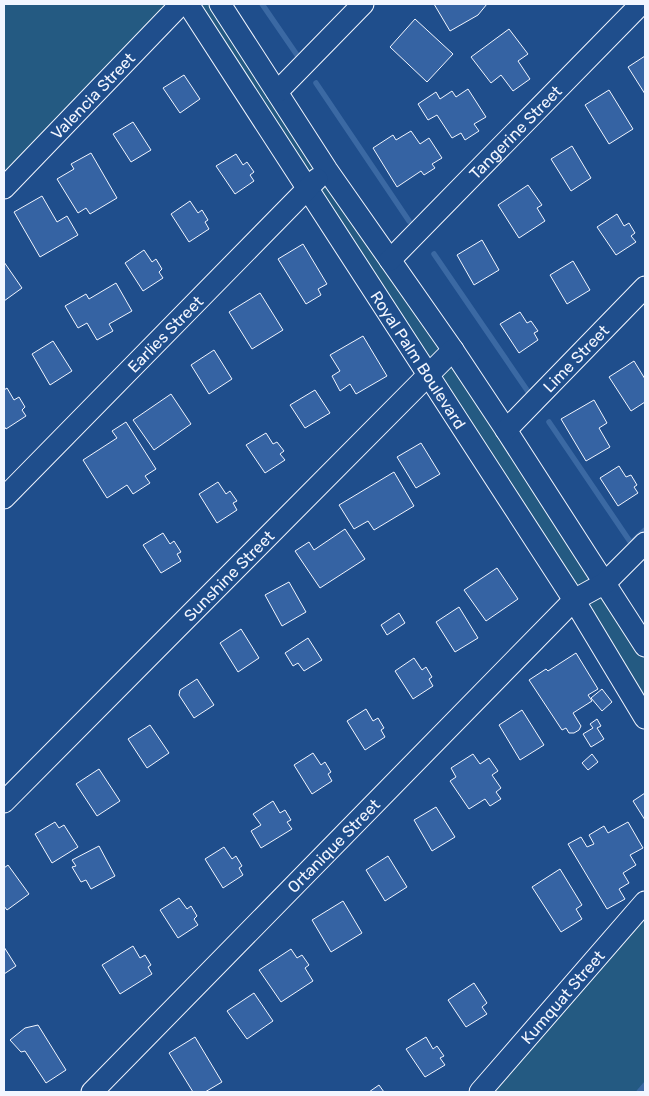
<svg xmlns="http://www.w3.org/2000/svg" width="649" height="1096" viewBox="0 0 649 1096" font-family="Rubik,sans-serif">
	<rect width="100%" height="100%" fill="#1f4e8c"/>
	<!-- green -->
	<g fill="#245a82" stroke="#a8bbd7">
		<path d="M4,4H181L4,188Z"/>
		<path d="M188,4H220L645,646V718Z"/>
		<path d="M645,901V1092H476Z"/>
	</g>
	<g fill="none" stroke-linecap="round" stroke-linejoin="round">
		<!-- stream -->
		<g stroke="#3b69a3" stroke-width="5.5">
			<path d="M262,4L297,55"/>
			<path d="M316,83L409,221"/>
			<path d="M434,254L529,393"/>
			<path d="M549,422L631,543L645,530"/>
			<path d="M639,1092L645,1085"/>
		</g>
	</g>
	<!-- building -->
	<g fill="#3563a3" stroke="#f2f6ff">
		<path d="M434,4H487L478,15L450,31Z"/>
		<path d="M415,19L453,54L427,82L390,47Z"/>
		<path d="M509,29L528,54L518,61L530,79L513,91L501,75L491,83L471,57Z"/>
		<path d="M645,56V94L628,67Z"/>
		<path d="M184,75L200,99L180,113L163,88Z"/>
		<path d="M468,89L486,117L474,124L479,131L465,140L461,133L452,138L437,115L428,120L418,104L436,92L440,99L452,91L456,97Z"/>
		<path d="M609,90L633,129L609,144L585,105Z"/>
		<path d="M133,122L151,150L131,162L113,134Z"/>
		<path d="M411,131L420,144L429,138L442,158L432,164L435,168L424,175L421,171L397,187L373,148L393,135L396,140Z"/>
		<path d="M572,146L591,178L571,191L551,159Z"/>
		<path d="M91,153L117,198L90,214L86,208L78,213L57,179L74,169L71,164Z"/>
		<path d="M236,154L243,165L247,162L254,172L250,175L254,181L235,194L216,166Z"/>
		<path d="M528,185L542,205L537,208L545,221L519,238L498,205Z"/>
		<path d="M42,196L57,222L67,216L78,235L40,257L14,212Z"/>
		<path d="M190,201L198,213L202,210L208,220L205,222L209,229L189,242L171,214Z"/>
		<path d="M617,214L624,226L629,223L635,233L631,236L636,242L616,255L597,227Z"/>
		<path d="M482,240L499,270L474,285L457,255Z"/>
		<path d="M303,244L327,284L318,289L321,295L306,304L278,259Z"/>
		<path d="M144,250L152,262L156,259L162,269L159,272L163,278L143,291L125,263Z"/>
		<path d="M573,261L590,290L567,304L550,275Z"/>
		<path d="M4,262L22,288L4,301Z"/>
		<path d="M116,283L132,311L109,324L113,331L97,340L87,323L78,328L65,306L86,294L89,299Z"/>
		<path d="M260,293L283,330L252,349L229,312Z"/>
		<path d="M520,312L527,323L531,321L538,331L534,333L538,340L519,353L500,324Z"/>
		<path d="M363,336L387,376L356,394L350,384L340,391L332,376L340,371L330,355Z"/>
		<path d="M53,341L72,371L50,385L32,354Z"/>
		<path d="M214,350L232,379L209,394L191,365Z"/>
		<path d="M634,361L645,379V402L631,411L609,377Z"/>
		<path d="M7,388L14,400L19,397L25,407L22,410L26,416L6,429L4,426V390Z"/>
		<path d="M315,390L330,413L305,428L290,405Z"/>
		<path d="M171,394L191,424L154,450L133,420Z"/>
		<path d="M594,400L607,423L599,428L610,447L586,461L561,419Z"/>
		<path d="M126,422L156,469L145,476L150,483L133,494L127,485L107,498L83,460L117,438L112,431Z"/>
		<path d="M266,433L273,444L277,442L284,451L280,454L285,460L265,473L246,445Z"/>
		<path d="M421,443L440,474L416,488L397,457Z"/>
		<path d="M619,466L626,477L631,475L637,485L634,487L638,493L618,506L600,478Z"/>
		<path d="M394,472L414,506L374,530L368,521L354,529L339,505Z"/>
		<path d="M218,482L226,494L230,491L237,501L233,503L237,510L217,523L199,494Z"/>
		<path d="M345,529L365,559L320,588L295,551L309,542L314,550Z"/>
		<path d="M163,533L170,544L174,541L181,552L177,554L181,561L161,573L143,545Z"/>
		<path d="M497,568L518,599L486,621L464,590Z"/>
		<path d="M289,582L306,612L282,626L265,595Z"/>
		<path d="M459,607L478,638L455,652L436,622Z"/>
		<path d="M399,613L405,623L387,635L381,625Z"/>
		<path d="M241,629L259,658L238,672L220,643Z"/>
		<path d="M308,638L322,660L304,671L298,663L293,666L285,653Z"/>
		<path d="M576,653L598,689L588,695L592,701L573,713L581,726L579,730L574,733H569L566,728L562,730L529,680L546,669L548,671Z"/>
		<path d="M414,658L422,670L426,667L432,677L429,679L433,686L413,699L395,671Z"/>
		<path d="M197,679L214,705L194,718L179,695L180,690Z"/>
		<path d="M602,689L612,702L602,711L591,698Z"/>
		<path d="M366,709L373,721L378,718L384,728L381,730L385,737L365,750L347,721Z"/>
		<path d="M522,710L544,745L520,760L499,725Z"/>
		<path d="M597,719L601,726L597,728L604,739L591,747L583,734L593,728L590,724Z"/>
		<path d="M150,725L169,753L147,768L128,739Z"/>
		<path d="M313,753L321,765L325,762L331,772L328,774L332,781L312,794L294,765Z"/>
		<path d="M473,754L480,764L489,758L498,771L492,775L501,788L496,792L501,799L490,806L485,799L469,809L450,781L456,777L451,768Z"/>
		<path d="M592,754L598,762L588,770L582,763Z"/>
		<path d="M99,769L120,801L97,816L76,784Z"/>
		<path d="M645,793V820L633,801Z"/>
		<path d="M273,801L280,813L285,810L291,820L287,822L292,829L261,848L251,831L261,825L253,814Z"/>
		<path d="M436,807L455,837L432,851L414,820Z"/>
		<path d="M55,822L59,828L64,825L78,847L52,863L35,834Z"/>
		<path d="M628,822L643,848L630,855L636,865L623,873L629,883L619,889L625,899L607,909L568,844L581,837L587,847L594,844L589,835L604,826L608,833Z"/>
		<path d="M99,846L115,876L91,889L86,880L81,882L72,867L76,866L72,860Z"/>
		<path d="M224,847L232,859L236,856L242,866L239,868L243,875L223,888L205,859Z"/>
		<path d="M388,856L407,887L385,901L366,870Z"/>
		<path d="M8,865L29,894L7,910L4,906V868Z"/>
		<path d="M560,869L582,905L576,909L582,919L561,932L532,887Z"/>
		<path d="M179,898L187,909L191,906L197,916L194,919L198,925L178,938L160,910Z"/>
		<path d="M343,901L362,933L331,952L312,920Z"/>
		<path d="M133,946L140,958L145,955L151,965L148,967L152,974L120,994L102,965Z"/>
		<path d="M4,947L16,966L4,974Z"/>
		<path d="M291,949L297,958L302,955L309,965L305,968L313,981L281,1002L259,970Z"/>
		<path d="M474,983L487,1003L482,1007L487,1014L466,1027L448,1000Z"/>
		<path d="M254,993L273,1021L247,1039L227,1011Z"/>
		<path d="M38,1025L66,1070L46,1083L25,1051L21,1052L10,1040L25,1028Z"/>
		<path d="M195,1037L222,1082L205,1092H193L169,1053Z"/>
		<path d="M426,1037L433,1049L437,1046L444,1056L440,1058L445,1065L425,1077L406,1049Z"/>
		<path d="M379,1085L384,1092H369Z"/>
	</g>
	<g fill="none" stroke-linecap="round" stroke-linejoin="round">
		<defs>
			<g id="minor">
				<path id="s1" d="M188,4L574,600L645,718"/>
				<path d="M220,4L327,170L453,350L506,430L645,646"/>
				<path d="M277,92L363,4"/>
				<path id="s2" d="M4,188L181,4"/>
				<path id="s3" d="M390,260L641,4"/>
				<path id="s4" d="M506,430L645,287"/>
				<path id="s5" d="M4,498L317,179"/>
				<path id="s6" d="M4,802L453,350"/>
				<path id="s7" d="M92,1092L574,600L605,583L645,543"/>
				<path id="s8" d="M480,1092L645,902"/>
			</g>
		</defs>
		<!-- minor casing -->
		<use href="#minor" stroke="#f2f6ff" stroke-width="23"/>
		<!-- minor -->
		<use href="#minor" stroke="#1f4e8c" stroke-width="21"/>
	</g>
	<g text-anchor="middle" stroke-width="4" stroke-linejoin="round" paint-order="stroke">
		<!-- street labels -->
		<g font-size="16" fill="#f2f6ff" stroke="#1f4e8c">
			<text dy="6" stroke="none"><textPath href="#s2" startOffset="128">Valencia Street</textPath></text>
			<text dy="6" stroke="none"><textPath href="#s3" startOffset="179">Tangerine Street</textPath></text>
			<text dy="6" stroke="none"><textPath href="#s5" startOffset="230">Earlies Street</textPath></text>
			<text dy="6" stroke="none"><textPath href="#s4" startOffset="100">Lime Street</textPath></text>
			<text dy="6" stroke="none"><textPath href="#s1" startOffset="424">Royal Palm Boulevard</textPath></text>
			<text dy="6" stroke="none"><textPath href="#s6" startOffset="319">Sunshine Street</textPath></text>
			<text dy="6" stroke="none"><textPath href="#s7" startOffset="345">Ortanique Street</textPath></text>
			<text dy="6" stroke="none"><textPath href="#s8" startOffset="126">Kumquat Street</textPath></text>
		</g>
	</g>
	<!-- border -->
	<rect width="649" height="1096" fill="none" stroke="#f2f6ff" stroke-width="10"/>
</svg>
